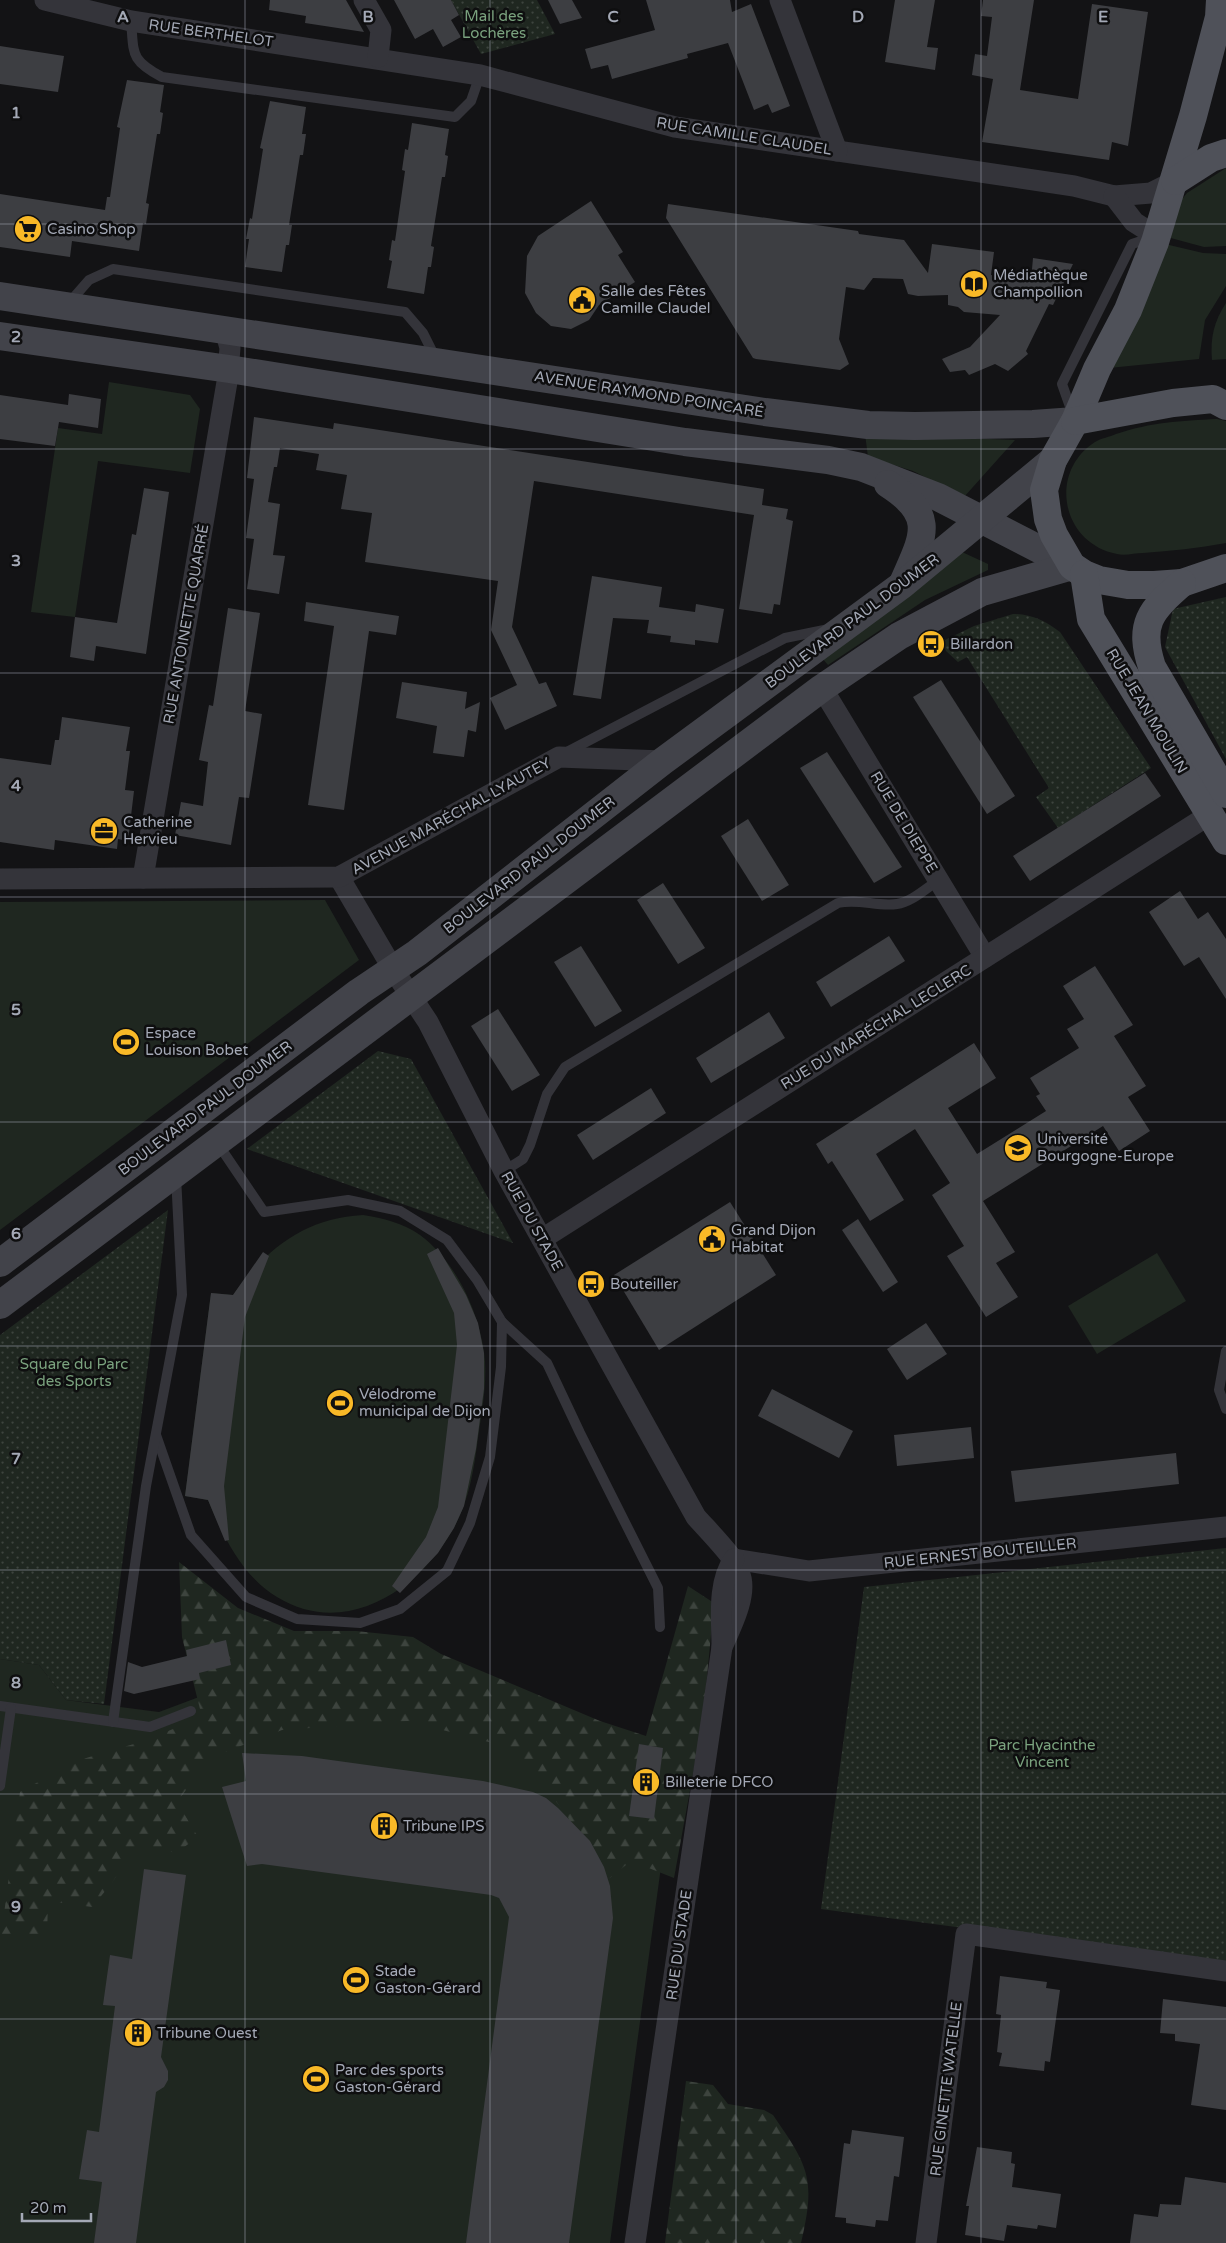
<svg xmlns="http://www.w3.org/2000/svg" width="1226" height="2243" viewBox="0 0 1226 2243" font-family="'Varela Round',sans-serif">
	<defs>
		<pattern id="forest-firs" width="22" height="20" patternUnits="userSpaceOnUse" patternTransform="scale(1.25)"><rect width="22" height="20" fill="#1f2720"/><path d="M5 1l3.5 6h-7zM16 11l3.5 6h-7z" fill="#3d443e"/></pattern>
		<pattern id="park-dots" width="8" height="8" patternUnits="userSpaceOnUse" patternTransform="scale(1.25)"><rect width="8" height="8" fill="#1f2720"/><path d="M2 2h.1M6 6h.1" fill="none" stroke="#3d443e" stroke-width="1.8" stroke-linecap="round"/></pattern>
	</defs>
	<rect width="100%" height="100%" fill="#131315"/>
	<!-- green -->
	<g fill="#1f2720">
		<path d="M1226,168V246L1204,247L1167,237L1175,208L1187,193Z"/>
		<path d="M1165,244L1203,253L1226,254V286L1205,320L1199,359L1109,368Z"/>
		<path d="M1226,303V359L1212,360C1210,338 1214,321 1226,303Z"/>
		<path d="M109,382L190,395L200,409L190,473L98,461L75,617L31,612L58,428L102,434Z"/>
		<path d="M1217,419L1226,421V543C1198,548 1171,551 1143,553C1135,553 1125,556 1117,554C1061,543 1048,472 1095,442C1101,438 1110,437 1116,434C1152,422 1180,421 1217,419Z"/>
		<path d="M865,434L1015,440L964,497L913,471L868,457Z"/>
		<path d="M962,552L988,564V570L925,600L828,665L822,658Z"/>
		<path d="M325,900L359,960L0,1230V902Z"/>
		<path d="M363,1215C383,1218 403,1223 420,1235C455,1261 478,1309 484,1352C488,1380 482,1410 478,1438C474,1469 469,1502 453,1529C419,1590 345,1639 277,1597C242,1576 223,1536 208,1500L185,1496L211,1293L233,1295C266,1249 305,1218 363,1215Z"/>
		<path d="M1157,1253L1186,1301L1097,1354L1068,1306Z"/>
		<path d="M0,1659L39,1665L66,1700L159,1712L199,1697L417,1662L663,1852L610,2243H0Z"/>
	</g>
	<!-- forest -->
	<g fill="url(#forest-firs)">
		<path d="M179,1562L238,1608L294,1631H356L413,1637L441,1654L600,1721L646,1736L688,1586L714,1603L703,1719L674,1878L631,1861L590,1894L568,1817L516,1749L408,1721L282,1730L210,1758L177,1802L198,1837L176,1853L138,1844L111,1884L92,1907L48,1901L47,1937H1L20,1792L76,1761L144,1741L202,1717L182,1637Z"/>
		<path d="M686,2081L713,2085L728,2104L764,2110L773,2115C809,2167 816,2179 801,2243H665Z"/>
	</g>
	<!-- park -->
	<g fill="url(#park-dots)">
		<path d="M451,0H537L555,34L481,54Z"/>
		<path d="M1226,597V759L1165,647L1173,609Z"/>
		<path d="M1013,614C1032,614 1045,621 1060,632L1151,768L1058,828L1036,797L1049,788L967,657L958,662L946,651L943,641L974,626Z"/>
		<path d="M378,1051L411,1059L513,1243L247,1149Z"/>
		<path d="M168,1210L104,1704L66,1700L39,1665L0,1659V1335Z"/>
		<path d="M1226,1548V1963L821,1909L864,1587Z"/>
	</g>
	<!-- building -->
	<g fill="#3d3e42">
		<path d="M270,0H346L364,32L305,23L306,16L269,10Z"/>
		<path d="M394,0H451L459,15L451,20L461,37L443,47L433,29L415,39Z"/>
		<path d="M548,0H572L582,18L560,24Z"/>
		<path d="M646,0H730L732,12L751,4L790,106L772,113L768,104L754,110L728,43L687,54L688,58L612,79L608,65L591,69L585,49L655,30Z"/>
		<path d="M895,0H935L927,47L938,48L935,70L885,62Z"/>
		<path d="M983,0H1034L1020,90L1078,99L1092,4L1148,12L1128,146L1112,142L1109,160L982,142L993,79L972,75L975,54L987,56L992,17L981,16Z"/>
		<path d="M0,46L64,56L58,92L0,84Z"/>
		<path d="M127,80L164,85L160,112L163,113L160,134H157L146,203L149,204L146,224L143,223L139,251L72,241L70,257L0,247V194L105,210L107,197H110L120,128L117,127Z"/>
		<path d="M270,101L306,107L302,134H306L303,155H300L289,225H292L289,245H286L282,272L245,267L249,239H246L250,218L252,219L263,149L260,148Z"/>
		<path d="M412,123L449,129L445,155L448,156L445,177H442L431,246L434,247L431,267H428L424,294L387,288L392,261L389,260L392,240L395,241L405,171L402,170L405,149L408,150Z"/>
		<path d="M591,201L623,252L618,255L635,282L599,305L589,320L571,329L551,326L536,313L525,293L527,256L538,236Z"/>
		<path d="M668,204L858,231L859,234L904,240L928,273L932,244L994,252L991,275L1031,280L1033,258L1073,264L1053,305L1049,304L1026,351L1028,354L1008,371L995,364L969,375L965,370L950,372L942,359L970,347L1000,315L964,312L958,307L948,305V295L918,296L908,294L903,279L873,278L864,290L846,287L839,339L849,364L840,370L756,359L753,358L666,218Z"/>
		<path d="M69,394L101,399L98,428L59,422L55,446L0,439V395L68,405Z"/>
		<path d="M254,417L333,429L334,423L764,489L762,505L788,509L786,519L793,521L780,605L774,604L772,614L739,609L754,515L534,481L512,627L539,684L546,682L557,706L505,730L490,698L517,685L491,630L498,581L365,562L372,513L341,509L347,475L316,470L319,454L280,448L277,467H274L268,502L280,504L273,555L285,556L279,594L247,589L254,539L246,538L254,479L247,478Z"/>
		<path d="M144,488L169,492L146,654L96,646L94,661L70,657L75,617L117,623L132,534L136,535Z"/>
		<path d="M592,576L662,587L659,607L695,612L696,604L724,609L718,643L695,640V645L670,642L671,636L647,633L649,620L613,618L601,699L573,695Z"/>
		<path d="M306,602L399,616L396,635L369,631L344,810L308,805L334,626L304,621Z"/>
		<path d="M228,608L260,613L245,711L262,714L249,798L239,797L231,845L175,835L181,802L203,806L208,762L199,760L209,705L213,706Z"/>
		<path d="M941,680L1015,796L987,814L913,697Z"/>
		<path d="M402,682L467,692L465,709L480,702L476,732L468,730L464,757L433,753L437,726L396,718Z"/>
		<path d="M62,717L130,727L126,751H130L125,790L134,791L128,841L118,839L117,849L55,840L54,850L0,842V758L51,765L55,740H59Z"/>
		<path d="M827,752L902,867L874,883L800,768Z"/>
		<path d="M1145,773L1161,796L1030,881L1013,856Z"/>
		<path d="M748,819L789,885L762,901L721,836Z"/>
		<path d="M663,883L705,948L678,964L637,900Z"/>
		<path d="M1180,891L1198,919L1208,912L1226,939V999L1199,957L1184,966L1149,912Z"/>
		<path d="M889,936L905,961L831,1007L816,982Z"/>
		<path d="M581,946L622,1011L595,1027L554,962Z"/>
		<path d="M1095,966L1133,1025L1114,1036L1146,1086L1128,1097L1150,1131L1119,1151L1103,1126L983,1201L1015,1252L996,1263L1018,1297L986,1317L947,1256L964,1246L932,1195L950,1183L915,1129L876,1154L904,1200L870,1221L832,1161L828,1164L816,1144L974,1043L996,1078L948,1108L977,1154L1046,1111L1036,1096L1040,1094L1030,1078L1079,1048L1067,1029L1084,1019L1063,986Z"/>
		<path d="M498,1009L540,1075L512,1091L471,1026Z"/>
		<path d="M769,1012L785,1038L711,1083L696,1058Z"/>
		<path d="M651,1088L666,1113L593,1160L577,1135Z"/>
		<path d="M730,1202L776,1275L659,1350L614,1275Z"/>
		<path d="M858,1219L898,1282L883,1292L842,1230Z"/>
		<path d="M438,1248L466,1295L478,1323L484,1353V1389L476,1449L464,1506L454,1528L438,1553L400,1593L392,1586L426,1537L438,1507L457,1345L454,1313L427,1254Z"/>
		<path d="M263,1252L269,1256L245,1317L224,1486L229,1540L225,1541L208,1500L185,1496L211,1293L233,1295Z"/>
		<path d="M926,1323L947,1354L907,1380L887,1349Z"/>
		<path d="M772,1389L853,1431L839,1458L758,1416Z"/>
		<path d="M971,1427L974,1458L897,1466L894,1435Z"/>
		<path d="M1176,1453L1179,1484L1015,1502L1011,1471Z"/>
		<path d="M226,1640L231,1665L199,1673L200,1679L134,1694L124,1691L128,1662L142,1667L187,1656L186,1650Z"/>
		<path d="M639,1744L663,1748L654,1819L629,1816Z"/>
		<path d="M242,1753L302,1756L483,1781L533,1792L546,1798L558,1808L590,1841L604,1867L610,1886L613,1918L569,2243H466L509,1917L499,1898L491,1895L262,1864L247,1866L222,1787L246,1781Z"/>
		<path d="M144,1869L186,1875L161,2057L168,2071V2080L164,2087L156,2092L136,2243H94L102,2182L79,2179L87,2130L99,2132L115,2006L103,2005L110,1955L132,1959Z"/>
		<path d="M1000,1976L1047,1982L1046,1988L1060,1990L1050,2062L1045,2061L1044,2071L999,2066L1002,2053L997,2052L1001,2015L996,2014Z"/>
		<path d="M1163,1999L1226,2007V2110L1191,2105L1200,2044L1175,2041V2034L1160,2033Z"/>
		<path d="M852,2130L904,2137L899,2177L894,2176L888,2221L876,2220L875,2227L846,2223V2218L835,2217L844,2143L850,2144Z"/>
		<path d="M977,2147L1012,2152L1011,2163L1015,2164L1012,2187L1061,2194L1056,2228L1038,2225L1037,2229L1007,2225L1004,2241L965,2235L969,2206H966Z"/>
		<path d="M1185,2177L1226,2183V2243H1130L1134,2214L1158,2217L1160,2204L1181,2205Z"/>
	</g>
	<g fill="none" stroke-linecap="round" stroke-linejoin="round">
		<!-- service -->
		<g stroke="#34343a" stroke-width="10">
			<path d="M131,21C134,54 130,60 162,77L455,117L471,101L480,75"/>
			<path d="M68,304L89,280L113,269L405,312L423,333L436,359"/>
			<path d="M1073,415L1062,384L1132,244L1153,237"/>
			<path d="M565,753L785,638L829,629"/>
			<path d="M218,1144L264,1212L348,1200L400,1211L447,1240L477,1280L502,1322"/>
			<path d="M504,1171L523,1159L530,1145L547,1094L565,1067L838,903C858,898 877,907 897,904C912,902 926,888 939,880"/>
			<path d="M1226,1351L1219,1390L1226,1409"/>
			<path d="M156,1435L191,1535L246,1597L297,1619L360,1623L400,1609L447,1571L470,1523L490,1457L501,1367L502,1322L547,1363L580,1433L658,1588L660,1627"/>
			<path d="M0,1706L150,1727L191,1711"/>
			<path d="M113,1722L146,1486L182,1295L176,1176"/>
			<path d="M0,1786L11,1708"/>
		</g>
		<!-- minor -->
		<g stroke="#34343a" stroke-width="21">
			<path d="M45,0L131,21L480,75L675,127L1074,186L1114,196L1151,193L1175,181"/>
			<path d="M364,0L381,30L378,57"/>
			<path d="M780,0L837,151"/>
			<path d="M1114,196L1134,222L1156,236"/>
			<path d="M822,688L985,957"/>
			<path d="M339,877L393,969L428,1022L504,1171L696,1517C746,1572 756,1575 722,1647"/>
			<path d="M143,878L227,382L230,348L225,330"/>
			<path d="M0,879L339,877L559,757L663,761"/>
			<path d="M542,1239L1209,815"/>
			<path d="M734,1559L809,1571L1226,1527"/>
			<path d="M635,2243L722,1647C722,1618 717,1584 734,1559"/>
			<path d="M926,2243L966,1934L1226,1971"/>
		</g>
		<!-- secondary -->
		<g stroke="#42434a" stroke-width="28">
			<path d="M0,296L765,412L868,425L915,426L1033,424L1075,421"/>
			<path d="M0,336L229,369L685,442L828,460L861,467L938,497L1072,566"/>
			<path d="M888,484C938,516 923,537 903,583"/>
			<path d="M0,1263L359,992L417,953L663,761L902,585L1053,460"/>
			<path d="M0,1305L822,688L899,636L982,592L1072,566"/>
		</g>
		<!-- primary -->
		<g stroke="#4f5159" stroke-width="28">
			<path d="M1220,0L1219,17L1193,116L1155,242L1128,310L1097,369L1075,421L1053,460L1044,490L1048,519L1054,535L1072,566L1084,574L1099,580L1128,585H1154L1182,583L1226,568"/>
			<path d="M1175,181L1211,158L1226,153"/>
			<path d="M1075,421L1173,403L1213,399L1226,406"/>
			<path d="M1084,574L1091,619L1226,841"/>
			<path d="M1182,583C1150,611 1138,624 1152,667L1226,794"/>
		</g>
	</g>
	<!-- grid -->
	<path fill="none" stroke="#a4a9b6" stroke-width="1" stroke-opacity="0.55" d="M245,0V2243M490,0V2243M736,0V2243M981,0V2243M0,224H1226M0,449H1226M0,673H1226M0,897H1226M0,1122H1226M0,1346H1226M0,1570H1226M0,1794H1226M0,2019H1226"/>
	<!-- icons -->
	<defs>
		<symbol id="supermarket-disc" viewBox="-11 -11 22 22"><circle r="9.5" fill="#f9b927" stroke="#0e0e0f"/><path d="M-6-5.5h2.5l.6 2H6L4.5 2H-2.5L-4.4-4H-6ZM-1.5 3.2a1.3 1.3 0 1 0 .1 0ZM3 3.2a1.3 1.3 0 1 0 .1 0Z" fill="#111"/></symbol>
		<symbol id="library-disc" viewBox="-11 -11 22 22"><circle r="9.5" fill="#f9b927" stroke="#0e0e0f"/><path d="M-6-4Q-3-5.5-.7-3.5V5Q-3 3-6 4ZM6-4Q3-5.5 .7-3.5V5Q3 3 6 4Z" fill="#111"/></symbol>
		<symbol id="civic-disc" viewBox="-11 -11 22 22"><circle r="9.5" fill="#f9b927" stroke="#0e0e0f"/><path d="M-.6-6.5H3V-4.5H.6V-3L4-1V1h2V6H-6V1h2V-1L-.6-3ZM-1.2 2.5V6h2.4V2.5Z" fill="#111"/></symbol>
		<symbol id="bus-disc" viewBox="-11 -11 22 22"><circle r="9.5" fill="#f9b927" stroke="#0e0e0f"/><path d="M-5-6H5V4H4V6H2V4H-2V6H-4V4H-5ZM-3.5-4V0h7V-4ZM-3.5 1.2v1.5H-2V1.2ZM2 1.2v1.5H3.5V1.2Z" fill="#111"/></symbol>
		<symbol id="office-disc" viewBox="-11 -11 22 22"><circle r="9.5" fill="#f9b927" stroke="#0e0e0f"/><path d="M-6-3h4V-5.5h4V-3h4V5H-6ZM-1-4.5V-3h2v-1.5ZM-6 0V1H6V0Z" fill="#111"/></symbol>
		<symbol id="stadium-disc" viewBox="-11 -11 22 22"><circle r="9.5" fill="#f9b927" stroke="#0e0e0f"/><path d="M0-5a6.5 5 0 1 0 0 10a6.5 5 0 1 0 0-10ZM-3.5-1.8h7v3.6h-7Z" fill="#111"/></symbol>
		<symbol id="university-disc" viewBox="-11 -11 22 22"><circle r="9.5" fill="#f9b927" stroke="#0e0e0f"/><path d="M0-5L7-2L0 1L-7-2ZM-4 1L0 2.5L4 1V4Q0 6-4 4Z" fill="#111"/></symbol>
		<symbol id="building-disc" viewBox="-11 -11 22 22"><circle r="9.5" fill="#f9b927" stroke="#0e0e0f"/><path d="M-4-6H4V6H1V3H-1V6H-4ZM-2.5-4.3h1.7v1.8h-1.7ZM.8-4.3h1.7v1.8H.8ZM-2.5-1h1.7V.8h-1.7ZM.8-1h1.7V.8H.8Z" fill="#111"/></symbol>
	</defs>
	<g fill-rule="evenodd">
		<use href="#supermarket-disc" x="12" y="213" width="32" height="32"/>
		<use href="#library-disc" x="958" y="268" width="32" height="32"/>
		<use href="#civic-disc" x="566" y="284" width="32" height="32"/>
		<use href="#bus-disc" x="915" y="628" width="32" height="32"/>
		<use href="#office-disc" x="88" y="815" width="32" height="32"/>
		<use href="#stadium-disc" x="110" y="1026" width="32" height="32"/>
		<use href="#university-disc" x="1002" y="1132" width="32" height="32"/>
		<use href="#civic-disc" x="696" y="1223" width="32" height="32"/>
		<use href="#bus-disc" x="575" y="1268" width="32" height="32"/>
		<use href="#stadium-disc" x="324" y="1387" width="32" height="32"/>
		<use href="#building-disc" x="630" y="1766" width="32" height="32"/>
		<use href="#building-disc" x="368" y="1810" width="32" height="32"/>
		<use href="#stadium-disc" x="340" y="1964" width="32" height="32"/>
		<use href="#building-disc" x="122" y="2017" width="32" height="32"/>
		<use href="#stadium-disc" x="300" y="2063" width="32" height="32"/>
	</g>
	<g text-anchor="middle" stroke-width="5" stroke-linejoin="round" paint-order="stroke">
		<!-- park labels -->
		<g font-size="15" fill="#7aa27e" stroke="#0e0e0f">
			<text x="494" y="21">Mail des<tspan x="494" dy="17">Lochères</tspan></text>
			<text x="74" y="1369">Square du Parc<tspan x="74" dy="17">des Sports</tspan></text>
			<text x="1042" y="1750">Parc Hyacinthe<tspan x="1042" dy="17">Vincent</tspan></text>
		</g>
		<!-- street labels -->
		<g font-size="15" fill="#a4a9b6" stroke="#0e0e0f">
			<text transform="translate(211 33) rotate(8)" y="5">RUE BERTHELOT</text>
			<text transform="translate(744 136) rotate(9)" y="5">RUE CAMILLE CLAUDEL</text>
			<text transform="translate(649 394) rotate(9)" y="5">AVENUE RAYMOND POINCARÉ</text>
			<text transform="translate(852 621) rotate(-37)" y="5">BOULEVARD PAUL DOUMER</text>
			<text transform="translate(186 624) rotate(-80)" y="5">RUE ANTOINETTE QUARRÉ</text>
			<text transform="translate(1147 711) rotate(59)" y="5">RUE JEAN MOULIN</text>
			<text transform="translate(451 816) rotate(-29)" y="5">AVENUE MARÉCHAL LYAUTEY</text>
			<text transform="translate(904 822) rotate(59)" y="5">RUE DE DIEPPE</text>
			<text transform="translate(529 865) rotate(-38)" y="5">BOULEVARD PAUL DOUMER</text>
			<text transform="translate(876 1027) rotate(-32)" y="5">RUE DU MARÉCHAL LECLERC</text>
			<text transform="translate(205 1108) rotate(-37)" y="5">BOULEVARD PAUL DOUMER</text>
			<text transform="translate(532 1221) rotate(61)" y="5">RUE DU STADE</text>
			<text transform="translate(980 1553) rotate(-6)" y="5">RUE ERNEST BOUTEILLER</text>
			<text transform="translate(679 1945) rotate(-82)" y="5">RUE DU STADE</text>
			<text transform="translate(946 2089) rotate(-83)" y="5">RUE GINETTE WATELLE</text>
		</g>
		<!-- poi labels -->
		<g font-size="15" fill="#a4a9b6" stroke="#0e0e0f" text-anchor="start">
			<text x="47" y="234">Casino Shop</text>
			<text x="993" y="280">Médiathèque<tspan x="993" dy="17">Champollion</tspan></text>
			<text x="601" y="296">Salle des Fêtes<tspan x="601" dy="17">Camille Claudel</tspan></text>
			<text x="950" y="649">Billardon</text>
			<text x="123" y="827">Catherine<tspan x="123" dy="17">Hervieu</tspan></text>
			<text x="145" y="1038">Espace<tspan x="145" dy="17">Louison Bobet</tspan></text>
			<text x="1037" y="1144">Université<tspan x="1037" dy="17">Bourgogne-Europe</tspan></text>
			<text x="731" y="1235">Grand Dijon<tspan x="731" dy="17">Habitat</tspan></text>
			<text x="610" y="1289">Bouteiller</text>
			<text x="359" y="1399">Vélodrome<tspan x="359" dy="17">municipal de Dijon</tspan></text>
			<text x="665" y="1787">Billeterie DFCO</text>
			<text x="403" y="1831">Tribune IPS</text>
			<text x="375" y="1976">Stade<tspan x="375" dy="17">Gaston-Gérard</tspan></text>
			<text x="157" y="2038">Tribune Ouest</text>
			<text x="335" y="2075">Parc des sports<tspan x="335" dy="17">Gaston-Gérard</tspan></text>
		</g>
	</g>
	<g font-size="16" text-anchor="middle" font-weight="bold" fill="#a4a9b6" stroke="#0e0e0f" stroke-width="5" stroke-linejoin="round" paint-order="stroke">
		<text x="123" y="22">A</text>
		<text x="368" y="22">B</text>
		<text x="613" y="22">C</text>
		<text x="858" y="22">D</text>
		<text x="1103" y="22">E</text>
		<text x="16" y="118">1</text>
		<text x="16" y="342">2</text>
		<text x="16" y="566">3</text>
		<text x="16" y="791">4</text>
		<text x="16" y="1015">5</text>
		<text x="16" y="1239">6</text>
		<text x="16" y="1464">7</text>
		<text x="16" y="1688">8</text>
		<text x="16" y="1912">9</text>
	</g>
	<!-- scale -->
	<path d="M22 2213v8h69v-8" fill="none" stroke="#a4a9b6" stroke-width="2.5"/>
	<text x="30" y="2213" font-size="15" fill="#a4a9b6" stroke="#0e0e0f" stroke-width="4" paint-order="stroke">20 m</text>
</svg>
